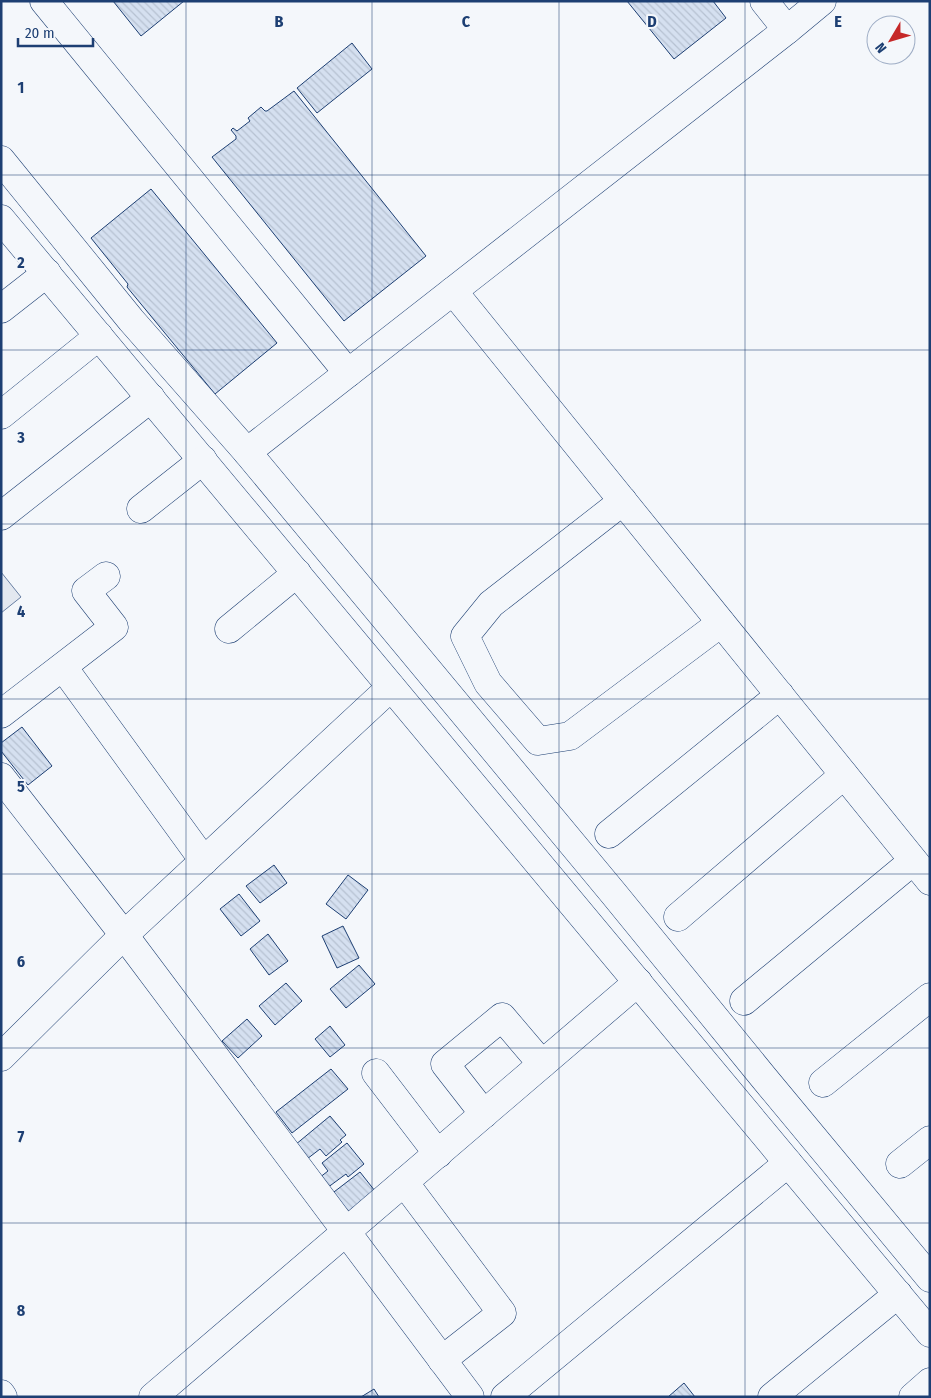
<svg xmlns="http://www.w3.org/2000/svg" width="931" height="1398" viewBox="0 0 931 1398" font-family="'Fira Sans Condensed',sans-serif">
	<defs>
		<pattern id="building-back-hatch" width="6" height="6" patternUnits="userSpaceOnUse" patternTransform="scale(1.25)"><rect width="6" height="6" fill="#d5e0f0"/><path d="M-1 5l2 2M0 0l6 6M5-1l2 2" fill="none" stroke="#b6c1d1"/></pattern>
	</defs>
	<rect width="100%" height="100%" fill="#f4f7fb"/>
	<!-- parking -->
	<path fill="#e3e8f0" stroke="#687fa3" d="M1,572L21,597L1,613Z"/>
	<!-- building -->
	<g fill="url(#building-back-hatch)" stroke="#1d3f73">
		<path d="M113,1H184L141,36Z"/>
		<path d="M627,1H713L726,18L674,59Z"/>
		<path d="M352,43L372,69L317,113L297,88Z"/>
		<path d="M294,91L426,256L344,321L212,157L236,139V136L231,130L233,128L237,131L250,121L248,118L261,107L265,111H267Z"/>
		<path d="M151,189L277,343L215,394L127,287L128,284L91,238Z"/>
		<path d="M22,727L52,766L28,785L1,751V743Z"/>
		<path d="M274,865L287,883L260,903L246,886Z"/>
		<path d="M348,875L368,890L346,919L326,904Z"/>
		<path d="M239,894L260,921L241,936L220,909Z"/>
		<path d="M343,926L359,958L337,968L322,936Z"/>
		<path d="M268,934L288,961L269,975L250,949Z"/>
		<path d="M359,965L375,984L346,1008L330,989Z"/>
		<path d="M286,983L302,1001L275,1025L259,1006Z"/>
		<path d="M247,1019L262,1036L238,1058L222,1041Z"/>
		<path d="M330,1026L345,1045L330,1057L315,1039Z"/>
		<path d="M331,1069L348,1089L292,1133L276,1112Z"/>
		<path d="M330,1116L346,1135L340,1140L342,1142L326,1156L320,1149L307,1159L295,1145Z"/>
		<path d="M347,1143L364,1164L348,1177L346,1174L327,1188L319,1178L328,1171L322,1163Z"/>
		<path d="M360,1172L375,1191L345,1214L330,1195Z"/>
		<path d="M684,1383L695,1397H668Z"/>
		<path d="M374,1389L379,1397H361Z"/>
	</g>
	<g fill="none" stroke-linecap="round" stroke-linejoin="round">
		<defs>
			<g id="minor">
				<path d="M44,1L348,373"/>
				<path d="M764,1L787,30"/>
				<path d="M1,160L131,320L247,452L614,894L764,1078L930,1278"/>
				<path d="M1,219L930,1333"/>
				<path d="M453,291L930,881"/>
				<path d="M1,309L47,273"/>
				<path d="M1,415L99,336"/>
				<path d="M247,452L787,30L822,1"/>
				<path d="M623,501L491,604L465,636L488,683L538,741L570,736L721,623"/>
				<path d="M141,509L203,460"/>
				<path d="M1,516L151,398"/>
				<path d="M229,629L297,573"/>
				<path d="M63,667L204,861"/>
				<path d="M1,714L114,627L86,591L106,576"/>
				<path d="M1,777L124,935L470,1397"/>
				<path d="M609,834L780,695"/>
				<path d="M678,917L844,775"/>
				<path d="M744,1001L913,861"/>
				<path d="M1,1057L124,935L391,687"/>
				<path d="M376,1073L438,1154"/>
				<path d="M823,1083L930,997"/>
				<path d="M484,1114L445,1064L502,1017L542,1064"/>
				<path d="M900,1164L930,1140"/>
				<path d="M404,1182L502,1313L442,1360"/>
				<path d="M1,1394L3,1397"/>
				<path d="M153,1397L638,982"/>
				<path d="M505,1397L788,1163"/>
				<path d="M772,1397L898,1294"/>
				<path d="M913,1397L930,1382"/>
			</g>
		</defs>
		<!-- minor casing -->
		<use href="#minor" stroke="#1d3f73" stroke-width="29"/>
		<!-- minor -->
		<use href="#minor" stroke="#f4f7fb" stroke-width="28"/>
	</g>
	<!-- grid -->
	<path fill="none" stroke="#1d3f73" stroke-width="1" stroke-opacity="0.55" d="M186,1V1397M372,1V1397M559,1V1397M745,1V1397M1,175H930M1,350H930M1,524H930M1,699H930M1,874H930M1,1048H930M1,1223H930"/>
	<g font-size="16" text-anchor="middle" font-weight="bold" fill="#1d3f73" stroke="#f4f7fb" stroke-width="4" stroke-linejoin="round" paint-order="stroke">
		<text x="279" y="27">B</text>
		<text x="466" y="27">C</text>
		<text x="652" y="27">D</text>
		<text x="838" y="27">E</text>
		<text x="21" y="93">1</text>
		<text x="21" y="268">2</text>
		<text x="21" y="443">3</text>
		<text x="21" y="617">4</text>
		<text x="21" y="792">5</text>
		<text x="21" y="967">6</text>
		<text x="21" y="1142">7</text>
		<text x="21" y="1316">8</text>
	</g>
	<!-- border -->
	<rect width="931" height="1398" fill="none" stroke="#1d3f73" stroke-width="5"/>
	<!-- north arrow -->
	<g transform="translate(891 40) rotate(232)"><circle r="24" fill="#f4f7fb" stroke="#9eadc5"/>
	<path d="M0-4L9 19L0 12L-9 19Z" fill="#c62828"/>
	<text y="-8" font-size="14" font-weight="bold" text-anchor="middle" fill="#1d3f73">N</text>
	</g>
	<!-- scale -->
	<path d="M18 38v8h75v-8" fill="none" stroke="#1d3f73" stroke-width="2.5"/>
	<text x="25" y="38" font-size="15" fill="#1d3f73" stroke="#f4f7fb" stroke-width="4" paint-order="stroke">20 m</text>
</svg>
